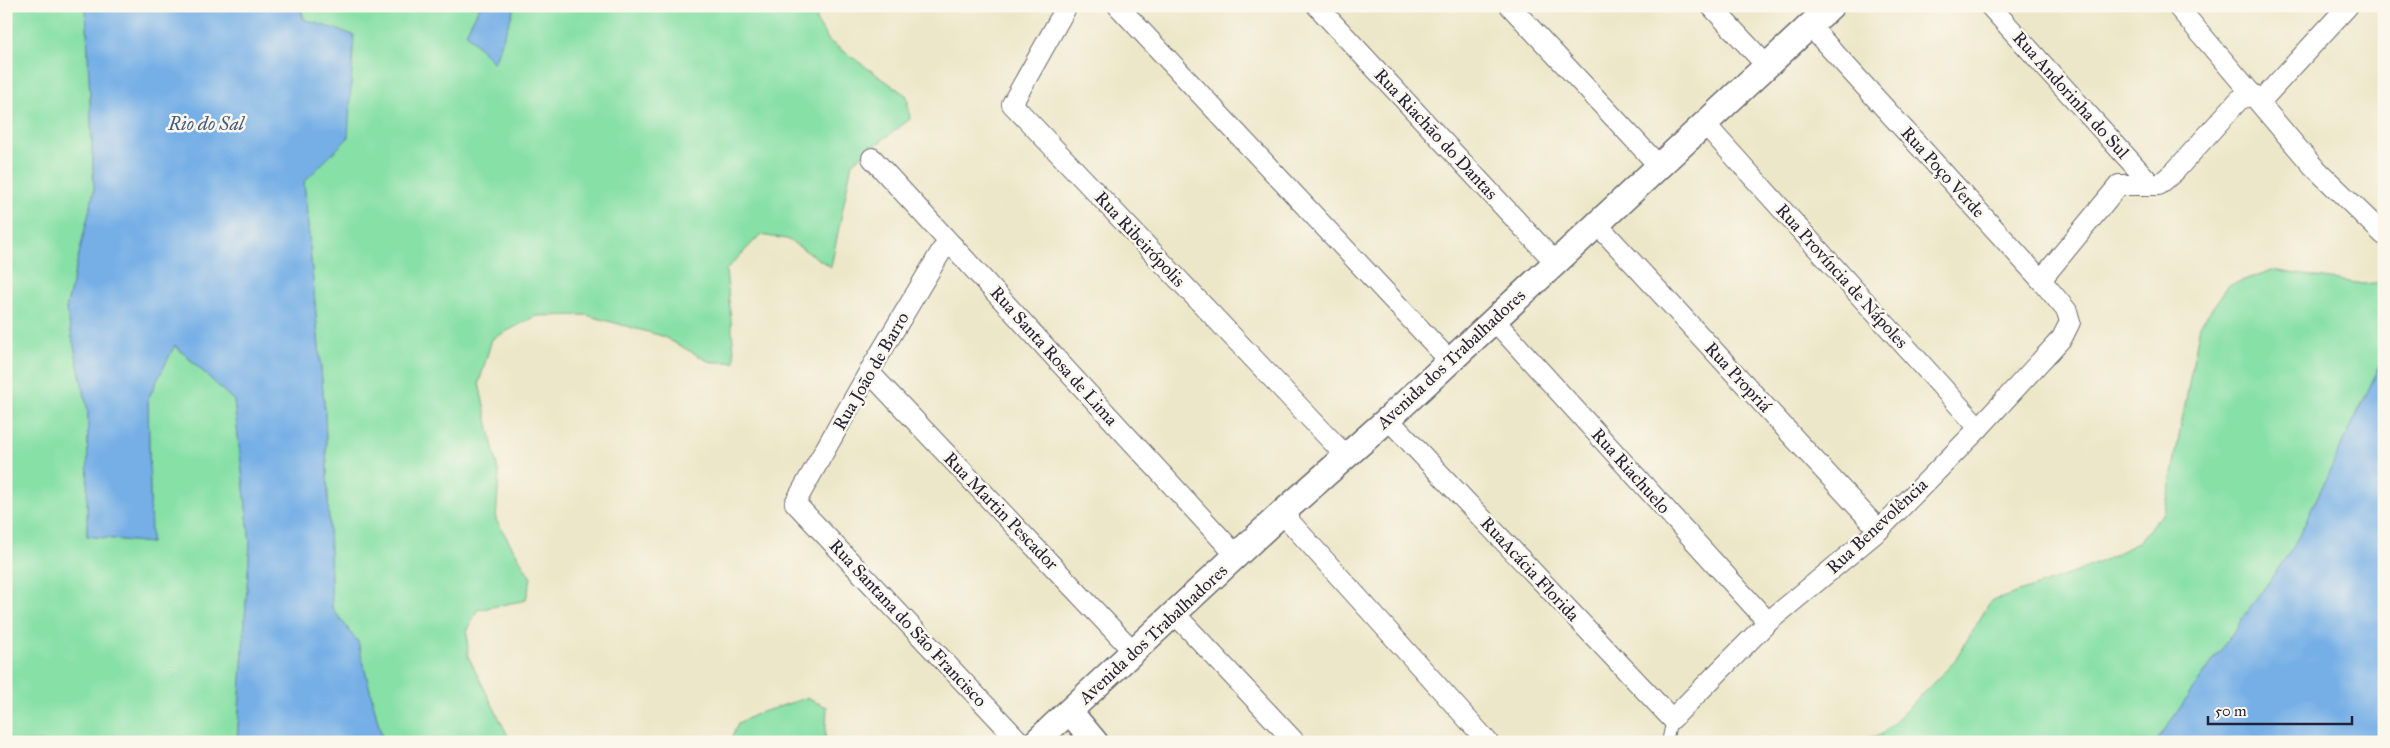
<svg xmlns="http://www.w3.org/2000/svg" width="2390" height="748" viewBox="0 0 2390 748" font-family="'IM FELL Great Primer',serif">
	<rect width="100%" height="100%" fill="#fbf7ec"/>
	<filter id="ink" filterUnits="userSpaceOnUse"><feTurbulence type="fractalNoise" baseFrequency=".02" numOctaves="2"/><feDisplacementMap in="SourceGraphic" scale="10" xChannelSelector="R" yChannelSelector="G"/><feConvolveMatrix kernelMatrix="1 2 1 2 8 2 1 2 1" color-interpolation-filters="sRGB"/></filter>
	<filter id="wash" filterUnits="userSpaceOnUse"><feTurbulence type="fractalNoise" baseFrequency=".0096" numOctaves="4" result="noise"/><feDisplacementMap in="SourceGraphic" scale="20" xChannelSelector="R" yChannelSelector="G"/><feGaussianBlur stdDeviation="1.12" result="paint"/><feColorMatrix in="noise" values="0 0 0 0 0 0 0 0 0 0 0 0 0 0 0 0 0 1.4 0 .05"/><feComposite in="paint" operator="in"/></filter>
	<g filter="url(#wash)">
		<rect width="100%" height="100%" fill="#ede7c9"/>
		<!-- green -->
		<g fill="#87e0a6" stroke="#548170">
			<path d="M6,6H86L94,191L66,309L88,411L87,536L151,543L148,399L174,345L234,400L250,542L237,742H6Z"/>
			<path d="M300,6H480L466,33L494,63L515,6H816L817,22L829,41L907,96L910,119L852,163L831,267L787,239L760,235L726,270L735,362H710L662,336L586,315L536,316L492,339L479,383L499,475L496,520L531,578L526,600L477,610L467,632L468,656L511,742H383L358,642L332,608L325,414L304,182L348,138Z"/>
			<path d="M2271,270L2363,284L2384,282V357L2294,546L2156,742H1851L1881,735L1955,661L1990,602L2077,572L2111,557L2138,542L2165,511L2200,325L2228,286Z"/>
			<path d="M806,698L827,707L825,742H730L738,723L759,713Z"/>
		</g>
		<!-- water -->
		<g fill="#75afe6" stroke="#4c6890">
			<path d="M86,6H300L303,19L354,35L348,138L304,182L325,414L332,608L358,642L383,742H237L250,542L234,401L175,345L148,399L151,543L87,536L88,411L66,309L94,191Z"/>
			<path d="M480,6H515L494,63L466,33Z"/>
			<path d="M2384,357V742H2156L2294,546Z"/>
		</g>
	</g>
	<g filter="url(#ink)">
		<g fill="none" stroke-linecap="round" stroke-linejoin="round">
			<defs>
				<path id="service" d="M1667,742L1672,719"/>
				<g id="minor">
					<path d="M1067,6L1012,104L1345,455"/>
					<path d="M1118,6L1449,360"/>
					<path d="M1317,6L1555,262"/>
					<path d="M1510,6L1659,166"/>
					<path d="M1711,6L1766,65"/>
					<path d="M1990,6L2151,184"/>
					<path d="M2177,6L2312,165L2384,235"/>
					<path d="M2260,102L2348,6"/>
					<path d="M1705,124L1979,428"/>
					<path d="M872,158L1236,555"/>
					<path d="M1597,224L1879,530"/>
					<path d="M953,246L942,250L869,372L795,503L1020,742"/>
					<path d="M2041,280L2119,185H2159L2175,171L2239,100L2253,94"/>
					<path d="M1493,319L1768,622"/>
					<path d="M869,372L1133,651"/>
					<path d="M1388,419L1672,719L1768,622L1879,530L1979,428L2062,338L2070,322L2067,311L2041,280L1810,26"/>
					<path d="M1282,513L1488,742"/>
					<path d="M1175,614L1295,742"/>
				</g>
				<g id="tertiary">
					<path d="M1070,712L1095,742"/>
					<path d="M1036,742L1282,513L1388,419L1831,6"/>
				</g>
			</defs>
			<!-- service casing -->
			<use href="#service" stroke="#69676d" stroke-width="12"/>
			<!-- minor casing -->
			<use href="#minor" stroke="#69676d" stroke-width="22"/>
			<!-- tertiary casing -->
			<use href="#tertiary" stroke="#69676d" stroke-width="28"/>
			<!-- service -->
			<use href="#service" stroke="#fff" stroke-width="10"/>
			<!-- minor -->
			<use href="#minor" stroke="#fff" stroke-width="20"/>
			<!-- tertiary -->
			<use href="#tertiary" stroke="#fff" stroke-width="25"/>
		</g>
	</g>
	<g text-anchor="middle" stroke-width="5" stroke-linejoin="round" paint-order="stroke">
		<!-- street labels -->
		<g font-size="18" fill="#22223b" stroke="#fbf7ec">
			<text transform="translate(2071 95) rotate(48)" y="6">Rua Andorinha do Sul</text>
			<text transform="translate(1436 134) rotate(47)" y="6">Rua Riachão do Dantas</text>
			<text transform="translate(1943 172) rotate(48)" y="6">Rua Poço Verde</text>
			<text transform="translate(1140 239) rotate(47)" y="6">Rua Ribeirópolis</text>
			<text transform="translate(1842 276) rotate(48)" y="6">Rua Província de Nápoles</text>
			<text transform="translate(1054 356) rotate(48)" y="6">Rua Santa Rosa de Lima</text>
			<text transform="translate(1451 359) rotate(-43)" y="6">Avenida dos Trabalhadores</text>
			<text transform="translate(871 371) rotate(-60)" y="6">Rua João de Barro</text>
			<text transform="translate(1738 377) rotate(47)" y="6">Rua Propriá</text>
			<text transform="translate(1631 471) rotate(48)" y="6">Rua Riachuelo</text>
			<text transform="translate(1001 511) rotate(46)" y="6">Rua Martin Pescador</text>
			<text transform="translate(1877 526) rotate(-43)" y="6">Rua Benevolência</text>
			<text transform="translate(1530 569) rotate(47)" y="6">RuaAcácia Florida</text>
			<text transform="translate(908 623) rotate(47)" y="6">Rua Santana do São Francisco</text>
			<text transform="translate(1153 634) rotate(-43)" y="6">Avenida dos Trabalhadores</text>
		</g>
		<!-- water labels -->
		<g font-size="19" font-style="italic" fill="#435a7f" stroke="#fbf7ec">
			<text x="206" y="130">Rio do Sal</text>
		</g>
	</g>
	<!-- margin -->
	<rect width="2390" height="748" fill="none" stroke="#fbf7ec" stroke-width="25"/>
	<!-- scale -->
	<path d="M2208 716v8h144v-8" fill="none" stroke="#22223b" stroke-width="2.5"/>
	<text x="2215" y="716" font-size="15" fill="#22223b" stroke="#fbf7ec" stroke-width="4" paint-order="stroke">50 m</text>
</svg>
